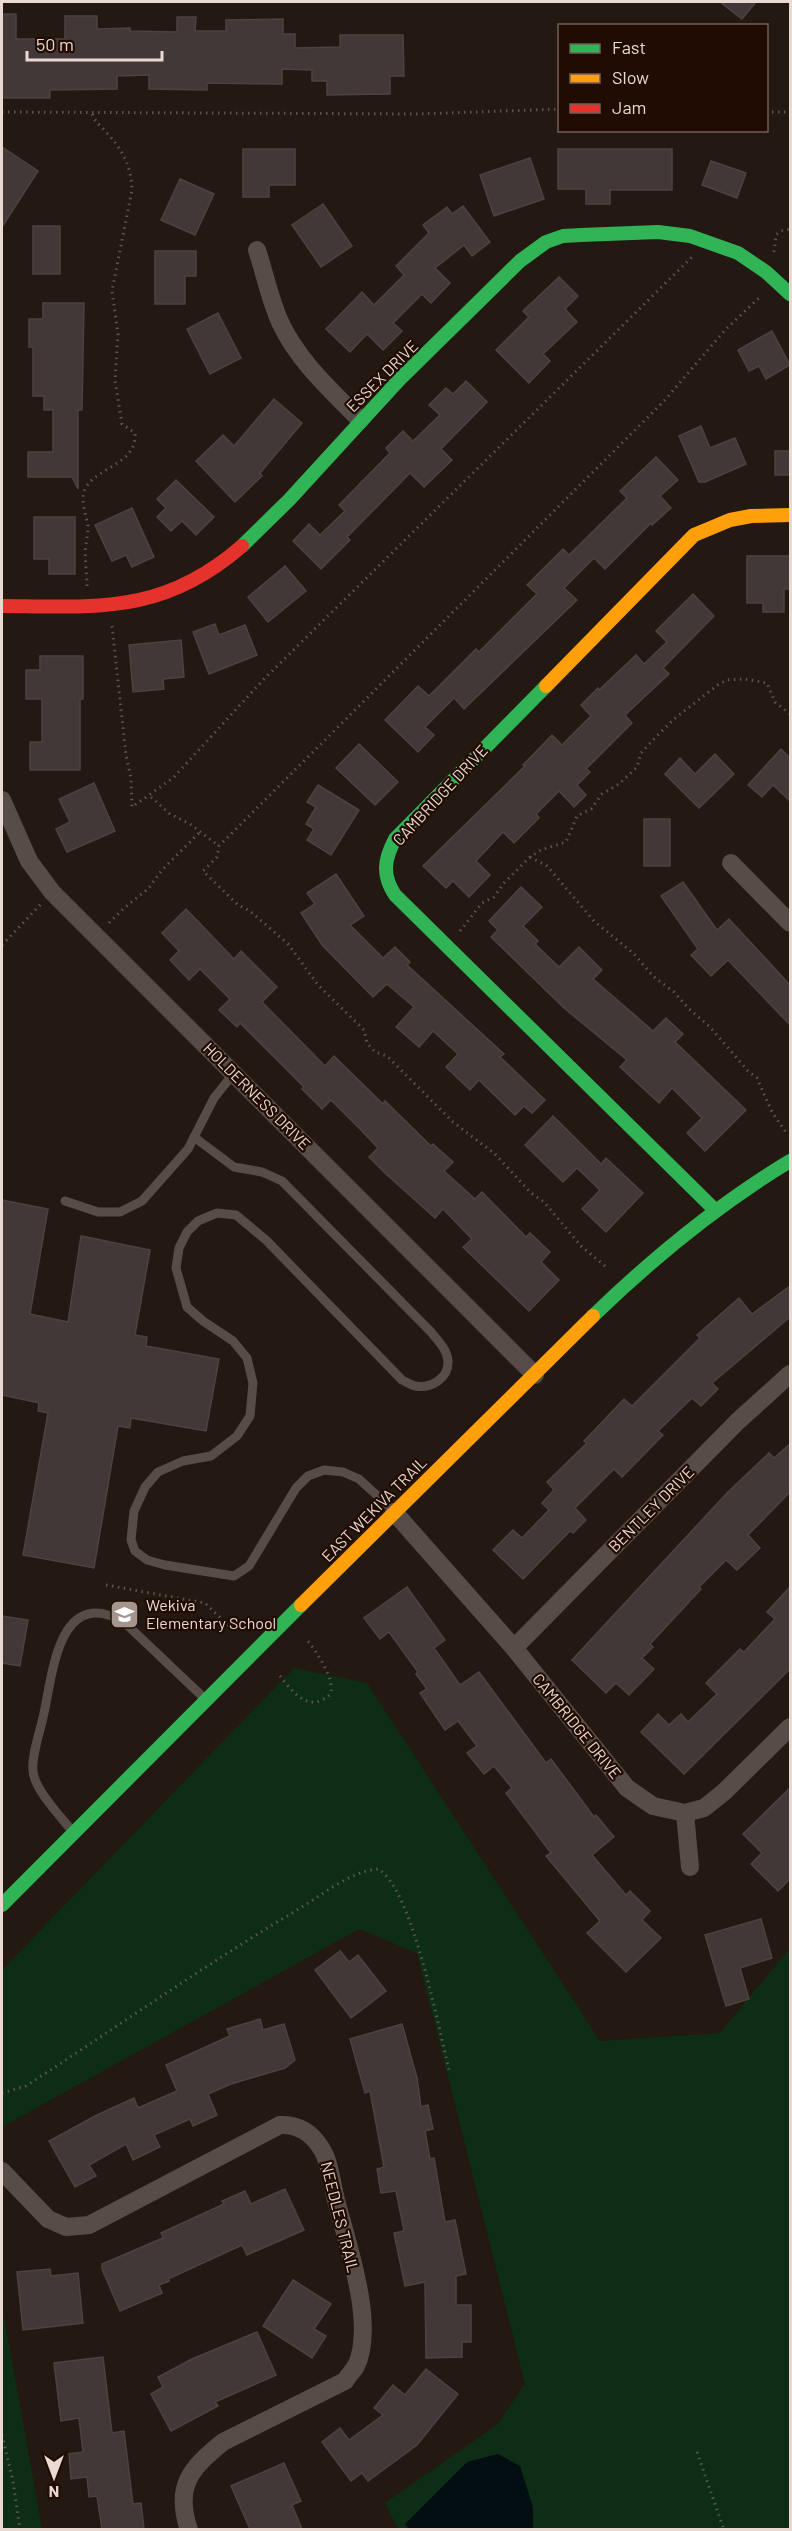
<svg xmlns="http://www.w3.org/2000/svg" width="792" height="2531" viewBox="0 0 792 2531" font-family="Barlow,sans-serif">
	<rect width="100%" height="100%" fill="#241812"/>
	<!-- green -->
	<g fill="#0e2d17">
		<path d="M294,1668L367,1683L600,2041L720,2033L790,1948V2529H398L385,2503L498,2424L525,2384L417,1953L359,1929L2,2127V1970Z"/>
		<path d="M2,2305L42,2529H2Z"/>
	</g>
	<!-- water -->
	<path fill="#030e13" d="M498,2454L520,2466L533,2507V2529H409L405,2524L467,2462Z"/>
	<!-- building -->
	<g fill="#423838" stroke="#4c4242" stroke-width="1.5">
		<path d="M720,2H756L742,19Z"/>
		<path d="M2,14H16V39H65V16H97V29L130,28V31L177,32V17H196L195,31H226V20L283,19V34H295V48L340,47V35H403L404,76H390V94L327,95V81H312V70L282,69V84L207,83V90L149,89V75L117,76V89L50,90V98H2Z"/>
		<path d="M2,147L38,171L2,227Z"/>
		<path d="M243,149H295V185H269V197H243Z"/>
		<path d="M558,149H672V190H610V204H586V189H558Z"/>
		<path d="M530,158L544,199L494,216L480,175Z"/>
		<path d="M711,161L746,173L737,198L702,185Z"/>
		<path d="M180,179L214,194L195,235L161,220Z"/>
		<path d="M323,204L352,246L321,267L292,225Z"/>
		<path d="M463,206L490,242L472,256L464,245L435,268L450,283L431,303L422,294L393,323L402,331L383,350L367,334L350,352L326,329L362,292L374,305L404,275L396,266L429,233L423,225L447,207L452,214Z"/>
		<rect x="33" y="226" width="27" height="48"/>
		<path d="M155,251H196V276H185V304H155Z"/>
		<path d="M559,277L578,296L565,309L577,322L543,354L550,361L529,383L496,350L529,317L523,311Z"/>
		<path d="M43,303H84L82,410H78V489L72,477H28V452H53V410H44V396H33V347H29V319H43Z"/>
		<path d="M218,313L241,358L210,374L187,329Z"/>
		<path d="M772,331L790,365L766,379L759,366L749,371L738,350Z"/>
		<path d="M466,381L487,402L441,449L452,460L424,487L410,473L347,537L350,540L321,569L293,541L309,524L320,535L345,511L339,505L390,453L386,448L403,431L413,441L440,415L429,405L446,388L453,394Z"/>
		<path d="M274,399L302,423L260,473L262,476L235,502L196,461L223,435L234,446Z"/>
		<path d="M701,426L710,448L735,438L746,464L705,482H699L679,436Z"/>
		<rect x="775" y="451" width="15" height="24"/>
		<path d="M656,457L678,480L660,496L671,508L652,525L651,523L605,569L594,558L564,588L577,600L464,709L454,698L425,727L434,735L418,752L385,720L418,686L429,696L476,649L479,652L537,594L527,585L563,549L569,555L627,498L620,491Z"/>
		<path d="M176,480L214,517L196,535L182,521L171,531L157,517L166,508L157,499Z"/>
		<path d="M132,508L154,557L132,567L126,555L112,561L95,525Z"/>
		<path d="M34,517H75V574H49V559H34Z"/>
		<path d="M747,556H790V589H784V612H763V603H747Z"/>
		<path d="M285,566L306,591L268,622L248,597Z"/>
		<path d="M693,594L714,616L663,668L669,674L625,715L632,723L586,769L590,772L577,785L586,795L574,807L559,791L536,814L539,818L514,843L503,832L476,861L490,875L469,897L453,881L446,888L423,866L525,766L523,765L552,735L562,745L591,716L581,705L598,688L599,690L636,655L644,664L667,642L656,631Z"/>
		<path d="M215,624L219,635L245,625L257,655L209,674L193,632Z"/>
		<path d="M181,640L184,677L163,679L164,689L133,692L129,645Z"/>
		<path d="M40,656H83V699H80V770H30V742H42V699H26V670H40Z"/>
		<path d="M359,744L398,782L375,805L336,768Z"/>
		<path d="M781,749L790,758V801L773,785L762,797L748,785Z"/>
		<path d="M715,754L734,774L699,808L665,774L680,758L695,774Z"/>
		<path d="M94,783L115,831L67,852L56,829L70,822L59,799Z"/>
		<path d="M318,785L359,810L331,855L307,840L314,829L306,824L316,807L307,802Z"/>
		<rect x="644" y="819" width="26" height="47"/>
		<path d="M336,874L364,916L350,925L383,958L395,947L410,962L407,965L504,1054L500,1057L545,1100L532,1113L524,1106L515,1115L479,1080L470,1090L446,1067L458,1054L433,1031L419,1047L396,1027L414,1007L387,984L373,997L322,945L301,913L315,904L307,893Z"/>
		<path d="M683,882L717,930L729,919L790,985V1025L728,960L711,976L691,955L698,949L661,896Z"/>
		<path d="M521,887L542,907L523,926L538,941L535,944L559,967L579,947L602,970L593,979L653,1031L666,1018L683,1034L675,1042L746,1110L705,1151L687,1133L702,1118L672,1088L659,1103L620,1067L627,1060L564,1008L491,937L498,930L489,921Z"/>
		<path d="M186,909L234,959L241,951L277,987L262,1002L325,1066L334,1056L383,1104L385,1101L431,1146L433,1144L453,1162L444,1171L475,1199L482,1192L526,1237L530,1233L550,1252L541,1262L559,1280L529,1311L463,1247L472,1239L443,1209L435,1218L386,1174L369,1157L378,1148L359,1128L331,1100L322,1109L302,1089L304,1087L240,1023L237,1027L219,1010L230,999L200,969L189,980L170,960L179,951L162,933Z"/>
		<path d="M553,1116L601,1164L606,1158L643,1193L606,1232L582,1209L600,1190L577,1168L563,1182L525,1145Z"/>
		<path d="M2,1200L48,1209L30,1314L68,1322L81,1236L150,1250L135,1335L147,1337L146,1346L219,1359L206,1431L131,1418L130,1428L118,1426L94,1568L23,1555L48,1413L38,1411L39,1403L2,1395Z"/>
		<path d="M790,1286V1317L712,1383L718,1389L701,1406L692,1398L658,1431L663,1435L622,1477L614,1469L575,1508L586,1520L573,1533L570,1531L523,1579L493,1550L513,1530L522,1538L549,1510L542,1503L554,1490L547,1482L587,1443L584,1441L624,1399L632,1406L700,1338L697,1335L739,1298L752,1314Z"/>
		<path d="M790,1444V1492L748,1535L760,1548L737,1570L726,1560L699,1587L701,1589L650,1644L653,1647L642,1658L654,1669L629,1695L616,1683L606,1693L572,1660L727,1493L769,1453L774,1458Z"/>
		<path d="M407,1587L445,1640L434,1648L460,1685L479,1672L546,1763L551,1759L594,1817L596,1815L614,1837L592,1855L626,1895L630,1891L650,1911L642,1920L661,1938L626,1972L587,1933L600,1921L546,1856L551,1853L506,1793L512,1788L494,1766L484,1774L467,1753L477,1746L458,1721L445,1730L420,1693L427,1689L416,1674L418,1672L389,1632L380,1639L364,1618Z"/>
		<path d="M790,1587V1669L684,1774L641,1732L658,1714L669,1725L681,1714L688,1722L717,1694L706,1683L740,1649L744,1652L775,1619L767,1612Z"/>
		<path d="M2,1616L28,1620L20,1666L2,1663Z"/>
		<path d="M790,1788V1879L778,1891L751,1864L762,1853L743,1834Z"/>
		<path d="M761,1919L772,1958L740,1968L749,1999L726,2006L705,1935Z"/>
		<path d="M340,1951L349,1962L358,1955L386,1991L351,2018L315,1970Z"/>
		<path d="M260,2019L263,2030L284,2024L295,2060L285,2068L231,2084L208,2094L217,2115L193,2126L190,2119L154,2135L160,2147L133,2160L126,2144L89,2165L96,2176L75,2187L49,2141L97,2115L134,2098L138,2108L177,2091L166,2065L230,2036L227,2029Z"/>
		<path d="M402,2024L417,2078L421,2107L428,2105L433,2129L425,2131L430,2159L434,2158L445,2222L455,2220L466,2274L456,2276V2305H471V2342H462V2357L426,2358L425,2282L405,2286L394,2233L404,2231L396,2191L381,2193L377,2169L384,2167L370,2091L365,2093L350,2039Z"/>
		<path d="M285,2189L304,2230L247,2255L242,2245L168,2279L169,2281L159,2285L162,2293L120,2311L102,2269V2264L163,2238L161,2233L224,2204L222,2201L245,2191L251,2204Z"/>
		<path d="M50,2269L51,2276L78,2273L83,2323L23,2330L17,2272Z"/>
		<path d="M293,2280L331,2304L314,2329L326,2336L312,2358L263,2326Z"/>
		<path d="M257,2332L276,2375L215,2402L218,2406L171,2431L151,2394L163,2387L158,2377L192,2359Z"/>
		<path d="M103,2357L112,2433L124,2431L133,2504L141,2503L144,2529H102L97,2496L89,2497L87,2477L71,2479L69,2454L83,2452L79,2418L61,2421L54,2363Z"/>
		<path d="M426,2369L458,2394L417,2445L368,2481L362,2473L351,2481L322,2442L340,2428L349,2440L383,2415L374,2408L393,2385L405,2395Z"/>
		<path d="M284,2463L301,2501L292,2505L302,2529H250L231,2486Z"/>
	</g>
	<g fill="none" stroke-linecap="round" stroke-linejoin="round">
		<!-- path -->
		<g stroke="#5c544f" stroke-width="3" stroke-dasharray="1.5 4.5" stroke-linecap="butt">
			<path d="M2,112L417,114L560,109"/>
			<path d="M766,112H790"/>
			<path d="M774,252L776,235L781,231L790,229"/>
			<path d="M87,586C87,572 84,557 86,544C87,538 88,532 88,526C86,514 80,501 85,489C97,466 137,465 135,433L122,424L115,381L118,334L112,291L132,190C131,164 122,149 105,131C99,124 94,122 92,112"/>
			<path d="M112,626L126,755L131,778L132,807L173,778L264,679L692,257"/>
			<path d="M151,797L170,814L190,824L219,846"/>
			<path d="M530,857L547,866L594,921L633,953L654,977L674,992L688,1008L710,1027L748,1071L757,1078L772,1112L787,1134"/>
			<path d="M109,923L124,908L148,889L162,870L201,831"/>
			<path d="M460,931L482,903L494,897L504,883L530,857L541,850L566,842L577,816L591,809L602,794L619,784L637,767L641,753L654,739L674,719L719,684L727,680L744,679L767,683L775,702L790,714"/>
			<path d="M2,945L41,904"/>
			<path d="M605,1266L581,1246L544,1202L531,1193L495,1154L453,1122L387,1056L375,1052L367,1043L364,1030L318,985L288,944L250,911L238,905L203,871L217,857L219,846L664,401L725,330L761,296"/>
			<path d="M106,1585L205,1603L233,1630"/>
			<path d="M280,1676C290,1688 304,1709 322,1700C326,1698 330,1696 331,1691C334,1678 315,1649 307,1640"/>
			<path d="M2,2093L26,2086C117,2027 205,1965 297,1910C321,1896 350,1871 378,1869C412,1887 439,2030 449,2070"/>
			<path d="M2,2435L13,2481L20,2530"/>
			<path d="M697,2452L724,2530"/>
		</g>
		<!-- lane -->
		<g stroke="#574c48" stroke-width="9">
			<path d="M194,1137L234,1167L262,1172L282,1181L431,1332C438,1341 447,1349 448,1361C449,1378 431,1389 415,1386C411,1385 406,1382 402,1380L266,1240L236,1215L217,1213L198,1221L187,1232L179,1248L176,1268L187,1307L203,1321L233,1341L247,1358L253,1383L250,1416L237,1436L211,1456L183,1461L158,1472L145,1487L134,1511L131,1540L135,1551L147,1560L165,1565L234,1576L249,1566L296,1488L308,1476L324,1470L343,1472L359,1479L393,1510"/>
			<path d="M65,1201L98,1212H120L142,1201L188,1149L214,1098L234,1073"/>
			<path d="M73,1832C61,1817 34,1789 33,1771C31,1756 41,1729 44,1713C53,1672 59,1585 124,1622L204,1698"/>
		</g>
		<!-- street -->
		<g stroke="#574c48" stroke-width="18">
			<path d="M257,250C265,274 270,301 281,324C299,362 332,391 360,420"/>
			<path d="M2,800L29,861L52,892L535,1375"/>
			<path d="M731,863L790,923"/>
			<path d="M394,1512L514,1648L627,1788L653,1806L685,1813L704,1808L724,1792L790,1727"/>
			<path d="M514,1648L738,1421L790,1374"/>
			<path d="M685,1813L690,1867"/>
			<path d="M2,2171L48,2219L66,2227L89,2225L280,2125C298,2124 311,2132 321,2148C330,2161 332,2185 336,2200C347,2243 376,2325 356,2366C353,2371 348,2376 345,2381L223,2442C191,2468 174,2486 189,2530"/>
		</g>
		<!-- fast -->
		<g stroke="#30b455" stroke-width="14">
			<path d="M242,546L289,500L399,380L520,261L546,242L563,236L581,235L658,232L690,236L738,253L766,272L790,294"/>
			<path d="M546,686L395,839C384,860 382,875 395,895L715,1210"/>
			<path d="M593,1316C654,1257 717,1205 790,1161"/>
			<path d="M2,1905L301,1605"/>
		</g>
		<!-- slow -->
		<g stroke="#ff9f0a" stroke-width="14">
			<path d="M546,686L694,535L730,520L751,516L790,515"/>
			<path d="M301,1605L593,1316"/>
		</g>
		<!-- jam -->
		<path stroke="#e5322d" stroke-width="14" d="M2,606C99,607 164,614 242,546"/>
	</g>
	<!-- icons -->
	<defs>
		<symbol id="school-square" viewBox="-11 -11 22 22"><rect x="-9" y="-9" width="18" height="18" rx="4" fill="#a5958f" stroke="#210c03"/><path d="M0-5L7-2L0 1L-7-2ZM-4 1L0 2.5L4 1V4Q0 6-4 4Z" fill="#fff"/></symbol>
	</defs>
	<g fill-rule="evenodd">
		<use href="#school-square" x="108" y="1598" width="33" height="33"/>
	</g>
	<g text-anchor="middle" stroke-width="4.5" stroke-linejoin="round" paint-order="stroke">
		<!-- street labels -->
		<g font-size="16" fill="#ead9d3" stroke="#210c03">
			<text transform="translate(382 376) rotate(-45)" y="6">ESSEX DRIVE</text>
			<text transform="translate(440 795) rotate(-47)" y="6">CAMBRIDGE DRIVE</text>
			<text transform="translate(257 1096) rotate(45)" y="6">HOLDERNESS DRIVE</text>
			<text transform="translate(374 1509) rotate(-45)" y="6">EAST WEKIVA TRAIL</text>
			<text transform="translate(651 1509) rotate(-45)" y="6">BENTLEY DRIVE</text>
			<text transform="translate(577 1726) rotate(51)" y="6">CAMBRIDGE DRIVE</text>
			<text transform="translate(340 2217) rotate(76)" y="6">NEEDLES TRAIL</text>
		</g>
		<!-- poi labels -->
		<g font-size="16" fill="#ead9d3" stroke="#210c03" text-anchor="start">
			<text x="146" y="1611">Wekiva<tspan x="146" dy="18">Elementary School</tspan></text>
		</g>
	</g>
	<!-- border -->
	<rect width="792" height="2531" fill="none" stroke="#ead9d3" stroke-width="6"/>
	<!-- legend -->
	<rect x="558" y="24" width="210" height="108" fill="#210c03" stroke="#715e56" stroke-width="1.5"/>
	<rect x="570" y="44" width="30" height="9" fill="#30b455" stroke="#715e56" stroke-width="1.5"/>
	<text x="612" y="54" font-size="18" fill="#ead9d3">Fast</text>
	<rect x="570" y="74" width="30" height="9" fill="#ff9f0a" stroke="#715e56" stroke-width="1.5"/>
	<text x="612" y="84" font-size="18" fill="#ead9d3">Slow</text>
	<rect x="570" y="104" width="30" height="9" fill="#e5322d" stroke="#715e56" stroke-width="1.5"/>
	<text x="612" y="114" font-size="18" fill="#ead9d3">Jam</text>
	<!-- north arrow -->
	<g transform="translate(54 2477) rotate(180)" stroke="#210c03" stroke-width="4.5" paint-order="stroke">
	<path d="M0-4.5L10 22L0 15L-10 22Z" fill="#ead9d3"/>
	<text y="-9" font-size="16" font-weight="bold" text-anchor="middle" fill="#ead9d3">N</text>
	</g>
	<!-- scale -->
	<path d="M27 51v9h135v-9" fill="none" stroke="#ead9d3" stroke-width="3"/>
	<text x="36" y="51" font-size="18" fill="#ead9d3" stroke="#210c03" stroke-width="4.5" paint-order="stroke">50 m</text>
</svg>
